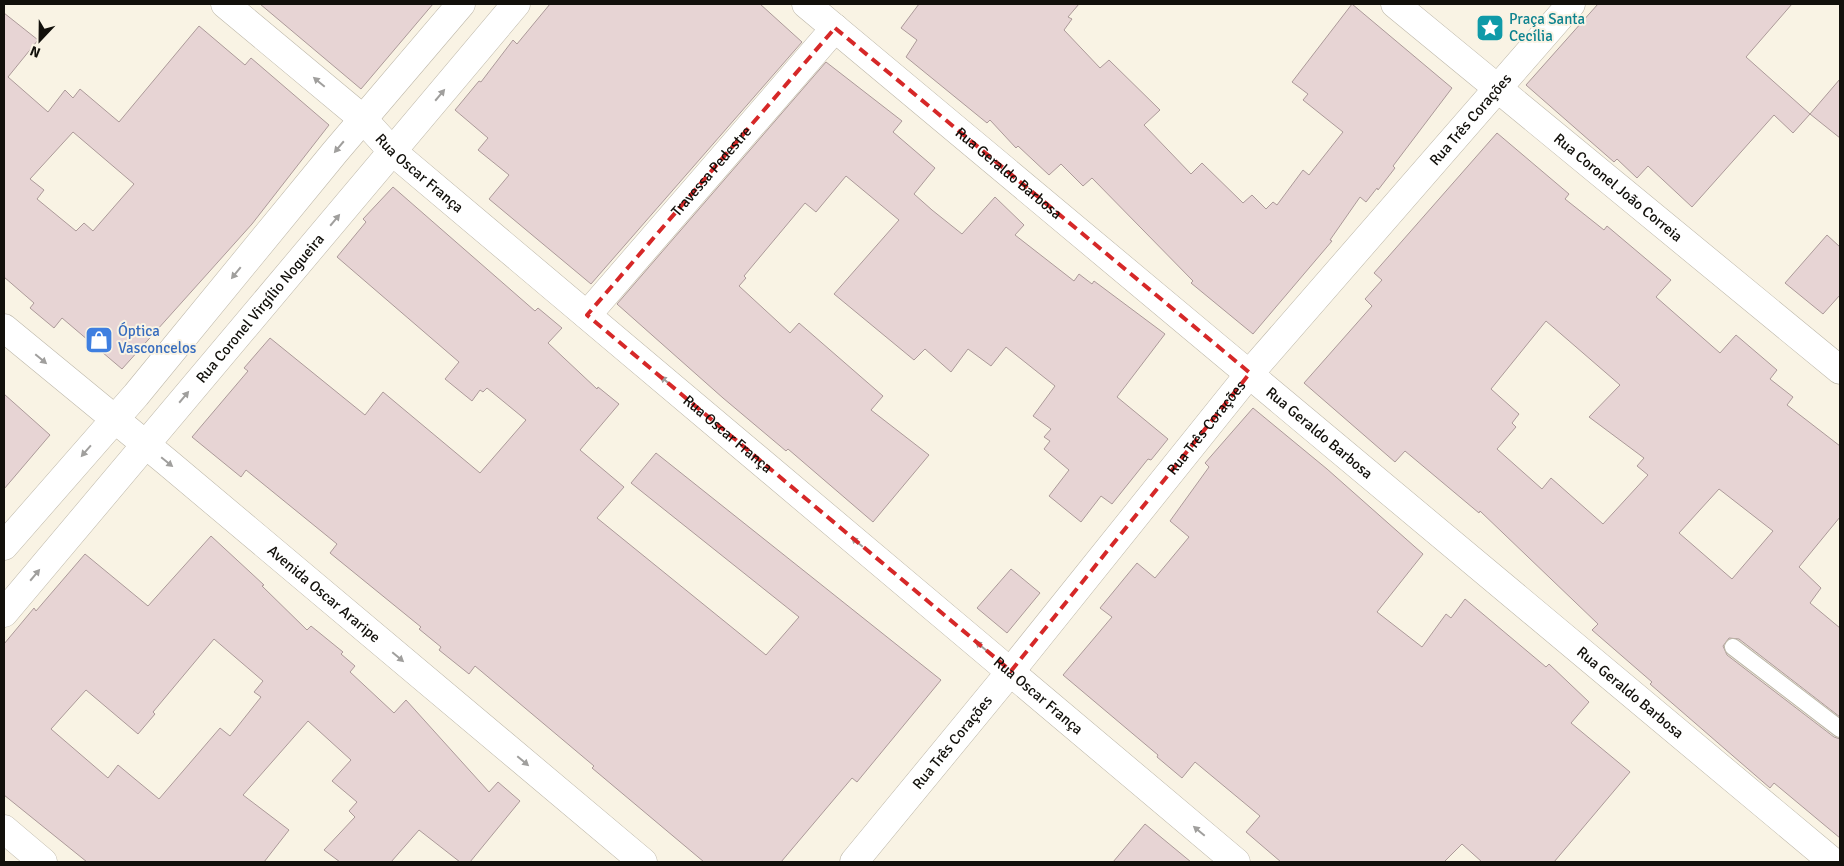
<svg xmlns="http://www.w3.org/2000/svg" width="1844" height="866" viewBox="0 0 1844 866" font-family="Signika,sans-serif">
	<rect width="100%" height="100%" fill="#f9f3e4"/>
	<!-- building -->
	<g fill="#e7d4d4" stroke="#ac9a99" fill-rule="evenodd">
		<path d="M260,4H433L361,89Z"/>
		<path d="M550,4H760L802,42L591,284L489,199L509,175L478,150L488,138L455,110L479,81L481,82L513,40L517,44Z"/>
		<path d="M919,4H1079L1068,17L1072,19L1064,30L1100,68L1109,60L1160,110L1144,125L1191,174L1202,163L1243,203L1252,195L1266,209L1273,202L1277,205L1303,170L1309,175L1343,132L1303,100L1308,94L1292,82L1352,4L1452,88L1393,166L1395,168L1378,190L1377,188L1366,202L1360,197L1330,240L1332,241L1253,334L1191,283L1193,281L1092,178L1083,186L1061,164L1049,175L1018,146L1016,148L990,120L987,123L906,57L917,40L901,28Z"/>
		<path d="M1598,4H1792L1746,57L1810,114L1840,79V138L1810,114L1793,133L1774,115L1692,207L1648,166L1637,178L1617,159L1614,162L1526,85Z"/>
		<path d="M4,13L38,40L8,77L48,112L65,90L73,98L80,89L119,122L199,26L245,65L251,58L329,125L252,224L122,369L62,318L54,328L30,308L34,303L4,277ZM73,132L134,184L93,231L84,223L76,231L37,199L44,190L30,179Z"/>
		<path d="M826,62L902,121L893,132L935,168L914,194L932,210L962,234L995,197L1024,225L1015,235L1074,281L1079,274L1092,284L1094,281L1165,334L1117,397L1168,439L1151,460L1148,459L1112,504L1101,496L1081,522L1049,496L1069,470L1044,449L1050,441L1044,437L1051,429L1033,416L1055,386L1006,347L991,366L968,349L951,372L925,349L914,360L834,294L899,220L846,176L816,212L805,203L744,276L746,278L739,286L790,333L799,323L883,396L871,410L929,455L873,522L788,449L786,451L723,398L617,304Z"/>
		<path d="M1497,133L1569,194L1565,199L1604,230L1607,226L1671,280L1656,297L1720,353L1736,335L1777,370L1770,379L1793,397L1787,405L1840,446V517L1799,567L1821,588L1810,603L1840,628V717L1739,639L1729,638L1723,646L1727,655L1834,737L1840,739V838L1774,783L1770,788L1650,684L1652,682L1592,630L1598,624L1480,511L1479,513L1405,451L1395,462L1304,383L1372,306L1365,299L1382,280L1374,273ZM1546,321L1620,385L1589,417L1644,458L1637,466L1648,475L1603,524L1551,478L1542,489L1497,449L1516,427L1512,423L1519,414L1491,389ZM1719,489L1773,531L1732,579L1679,533Z"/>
		<path d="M393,187L535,311L538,308L562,328L548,343L597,389L598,387L619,404L580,450L624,487L597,518L766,655L799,617L631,483L656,453L941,680L857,782L852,778L781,862H704L592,768L594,766L475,666L469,674L439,650L441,647L419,629L421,627L330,553L337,544L246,470L241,477L192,437L248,371L244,368L270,338L365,415L383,392L480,473L526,420L487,388L483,392L480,390L472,401L445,379L459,362L337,257L366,222L363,219Z"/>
		<path d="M1827,235L1840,247V295L1823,314L1785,283Z"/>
		<path d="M4,394L50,435L4,489Z"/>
		<path d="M1253,408L1327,469L1423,554L1377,612L1422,647L1446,614L1451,618L1465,599L1546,667L1549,664L1589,702L1571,723L1630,772L1554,862H1482L1462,844L1444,862H1281L1246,832L1260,816L1195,762L1182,778L1157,757L1158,755L1063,675L1112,617L1100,608L1137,563L1155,578L1189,537L1170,521L1209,467L1205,463Z"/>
		<path d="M211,536L264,585L262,586L307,630L311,626L343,652L341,654L355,666L350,672L394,713L406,700L489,792L498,782L520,801L470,862H460L419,830L391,862H340L324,850L355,817L349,811L357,802L332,781L351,760L308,721L243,795L289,830L264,862H87L4,795V644L34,608L36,611L85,554L148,606ZM214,639L263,681L254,692L261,697L230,736L220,728L159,799L118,765L108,778L51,729L86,690L138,734L155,714L153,712Z"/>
		<path d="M1011,569L1040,593L1007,633L977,608Z"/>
		<path d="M1145,824L1191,862H1113Z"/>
	</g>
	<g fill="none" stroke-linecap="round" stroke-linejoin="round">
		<defs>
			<path id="lane" d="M1733,647L1840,729"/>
			<g id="street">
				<path id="s1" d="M806,4L1833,862"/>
				<path id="s2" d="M1395,4L1840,370"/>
				<path id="s3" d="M587,315L835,28"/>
				<path d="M4,546L136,395L335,152L461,4"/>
				<path id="s4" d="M4,613L516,4"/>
				<path id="s5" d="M1011,671L1250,373L1571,4"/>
				<path d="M4,829L43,862"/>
			</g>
			<g id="secondary">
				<path id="s6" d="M225,4L363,119L393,152L1236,862"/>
				<path id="s7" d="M4,328L167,462L643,862"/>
				<path id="s8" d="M854,862L1011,671"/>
			</g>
		</defs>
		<!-- lane casing -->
		<use href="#lane" stroke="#bdb7a9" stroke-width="18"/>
		<!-- street casing -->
		<use href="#street" stroke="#bdb7a9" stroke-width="29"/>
		<!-- secondary casing -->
		<use href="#secondary" stroke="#bdb7a9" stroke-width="29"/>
		<!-- lane -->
		<use href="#lane" stroke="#fff" stroke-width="16"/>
		<!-- street -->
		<use href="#street" stroke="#fff" stroke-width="28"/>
		<!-- secondary -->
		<use href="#secondary" stroke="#fff" stroke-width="28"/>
	</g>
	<!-- one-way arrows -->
	<defs><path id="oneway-solid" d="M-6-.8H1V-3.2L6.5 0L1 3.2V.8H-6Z" transform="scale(1.25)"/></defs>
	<g fill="#a09f9d">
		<use href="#oneway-solid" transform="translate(319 82) rotate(-140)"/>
		<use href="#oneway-solid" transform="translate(440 95) rotate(-50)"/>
		<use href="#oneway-solid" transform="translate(339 147) rotate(130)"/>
		<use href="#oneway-solid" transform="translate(335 220) rotate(-50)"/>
		<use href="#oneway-solid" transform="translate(236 273) rotate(129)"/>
		<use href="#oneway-solid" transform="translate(41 359) rotate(40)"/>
		<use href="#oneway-solid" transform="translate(666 381) rotate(-140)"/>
		<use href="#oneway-solid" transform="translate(184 397) rotate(-50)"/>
		<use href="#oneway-solid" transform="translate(86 451) rotate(131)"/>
		<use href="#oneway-solid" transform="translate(167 462) rotate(39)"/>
		<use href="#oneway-solid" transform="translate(857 542) rotate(-140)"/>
		<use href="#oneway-solid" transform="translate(35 575) rotate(-50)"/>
		<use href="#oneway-solid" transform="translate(981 646) rotate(-140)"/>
		<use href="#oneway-solid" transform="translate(398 657) rotate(40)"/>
		<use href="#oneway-solid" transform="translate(523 761) rotate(40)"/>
		<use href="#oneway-solid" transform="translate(1199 831) rotate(-140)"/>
	</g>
	<!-- marked area -->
	<path fill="none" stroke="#d62828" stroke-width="4" stroke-dasharray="10 6" stroke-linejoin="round" d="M835,28L1250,373L1011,671L587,315Z"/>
	<!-- icons -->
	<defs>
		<symbol id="sight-square" viewBox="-11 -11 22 22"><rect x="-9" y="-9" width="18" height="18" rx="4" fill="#0f9aa8" stroke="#f9f3e4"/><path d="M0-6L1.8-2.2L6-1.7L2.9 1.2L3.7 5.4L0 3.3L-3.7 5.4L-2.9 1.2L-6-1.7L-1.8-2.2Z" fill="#fff"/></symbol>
		<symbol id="shop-square" viewBox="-11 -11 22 22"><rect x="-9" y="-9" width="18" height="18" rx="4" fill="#3f7fe0" stroke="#f9f3e4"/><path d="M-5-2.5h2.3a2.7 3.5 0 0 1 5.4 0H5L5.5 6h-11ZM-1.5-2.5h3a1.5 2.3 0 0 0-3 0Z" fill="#fff"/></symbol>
	</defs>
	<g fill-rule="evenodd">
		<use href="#sight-square" x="1474" y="12" width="32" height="32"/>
		<use href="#shop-square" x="83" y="324" width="32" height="32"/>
	</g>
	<g text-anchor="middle" stroke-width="4" stroke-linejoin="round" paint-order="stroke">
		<!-- culture labels -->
		<g font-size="15" fill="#0d838f" stroke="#f9f3e4" text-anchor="start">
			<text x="1509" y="24">Praça Santa<tspan x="1509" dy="17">Cecília</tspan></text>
		</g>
		<!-- street labels -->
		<g font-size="15" fill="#12100b" stroke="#f9f3e4">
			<text dy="5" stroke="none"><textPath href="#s5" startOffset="718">Rua Três Corações</textPath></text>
			<text dy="5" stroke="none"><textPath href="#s6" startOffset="258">Rua Oscar França</textPath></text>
			<text dy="5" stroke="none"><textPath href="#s3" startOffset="190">Travessa Pedestre</textPath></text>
			<text dy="5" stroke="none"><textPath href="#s1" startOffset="264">Rua Geraldo Barbosa</textPath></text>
			<text dy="5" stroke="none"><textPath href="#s2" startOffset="289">Rua Coronel João Correia</textPath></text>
			<text dy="5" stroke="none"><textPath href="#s4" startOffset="398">Rua Coronel Virgílio Nogueira</textPath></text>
			<text dy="5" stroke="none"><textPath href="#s5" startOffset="312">Rua Três Corações</textPath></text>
			<text dy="5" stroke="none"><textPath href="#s1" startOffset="669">Rua Geraldo Barbosa</textPath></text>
			<text dy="5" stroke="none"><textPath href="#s6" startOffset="662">Rua Oscar França</textPath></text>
			<text dy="5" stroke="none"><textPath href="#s7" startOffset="416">Avenida Oscar Araripe</textPath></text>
			<text dy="5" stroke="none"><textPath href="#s1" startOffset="1074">Rua Geraldo Barbosa</textPath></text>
			<text dy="5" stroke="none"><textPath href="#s6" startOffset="1068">Rua Oscar França</textPath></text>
			<text dy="5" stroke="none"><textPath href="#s8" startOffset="155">Rua Três Corações</textPath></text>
		</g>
		<!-- shop labels -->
		<g font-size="15" fill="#366cbe" stroke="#f9f3e4" text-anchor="start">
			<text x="118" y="336">Óptica<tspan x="118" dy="17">Vasconcelos</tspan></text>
		</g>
	</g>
	<!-- border -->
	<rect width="1844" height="866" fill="none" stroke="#12100b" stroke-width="10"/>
	<!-- north arrow -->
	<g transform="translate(40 40) rotate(202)" stroke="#f9f3e4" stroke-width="4" paint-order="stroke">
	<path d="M0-4L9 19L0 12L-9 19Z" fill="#12100b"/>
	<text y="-8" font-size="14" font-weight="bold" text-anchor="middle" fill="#12100b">N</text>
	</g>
</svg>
